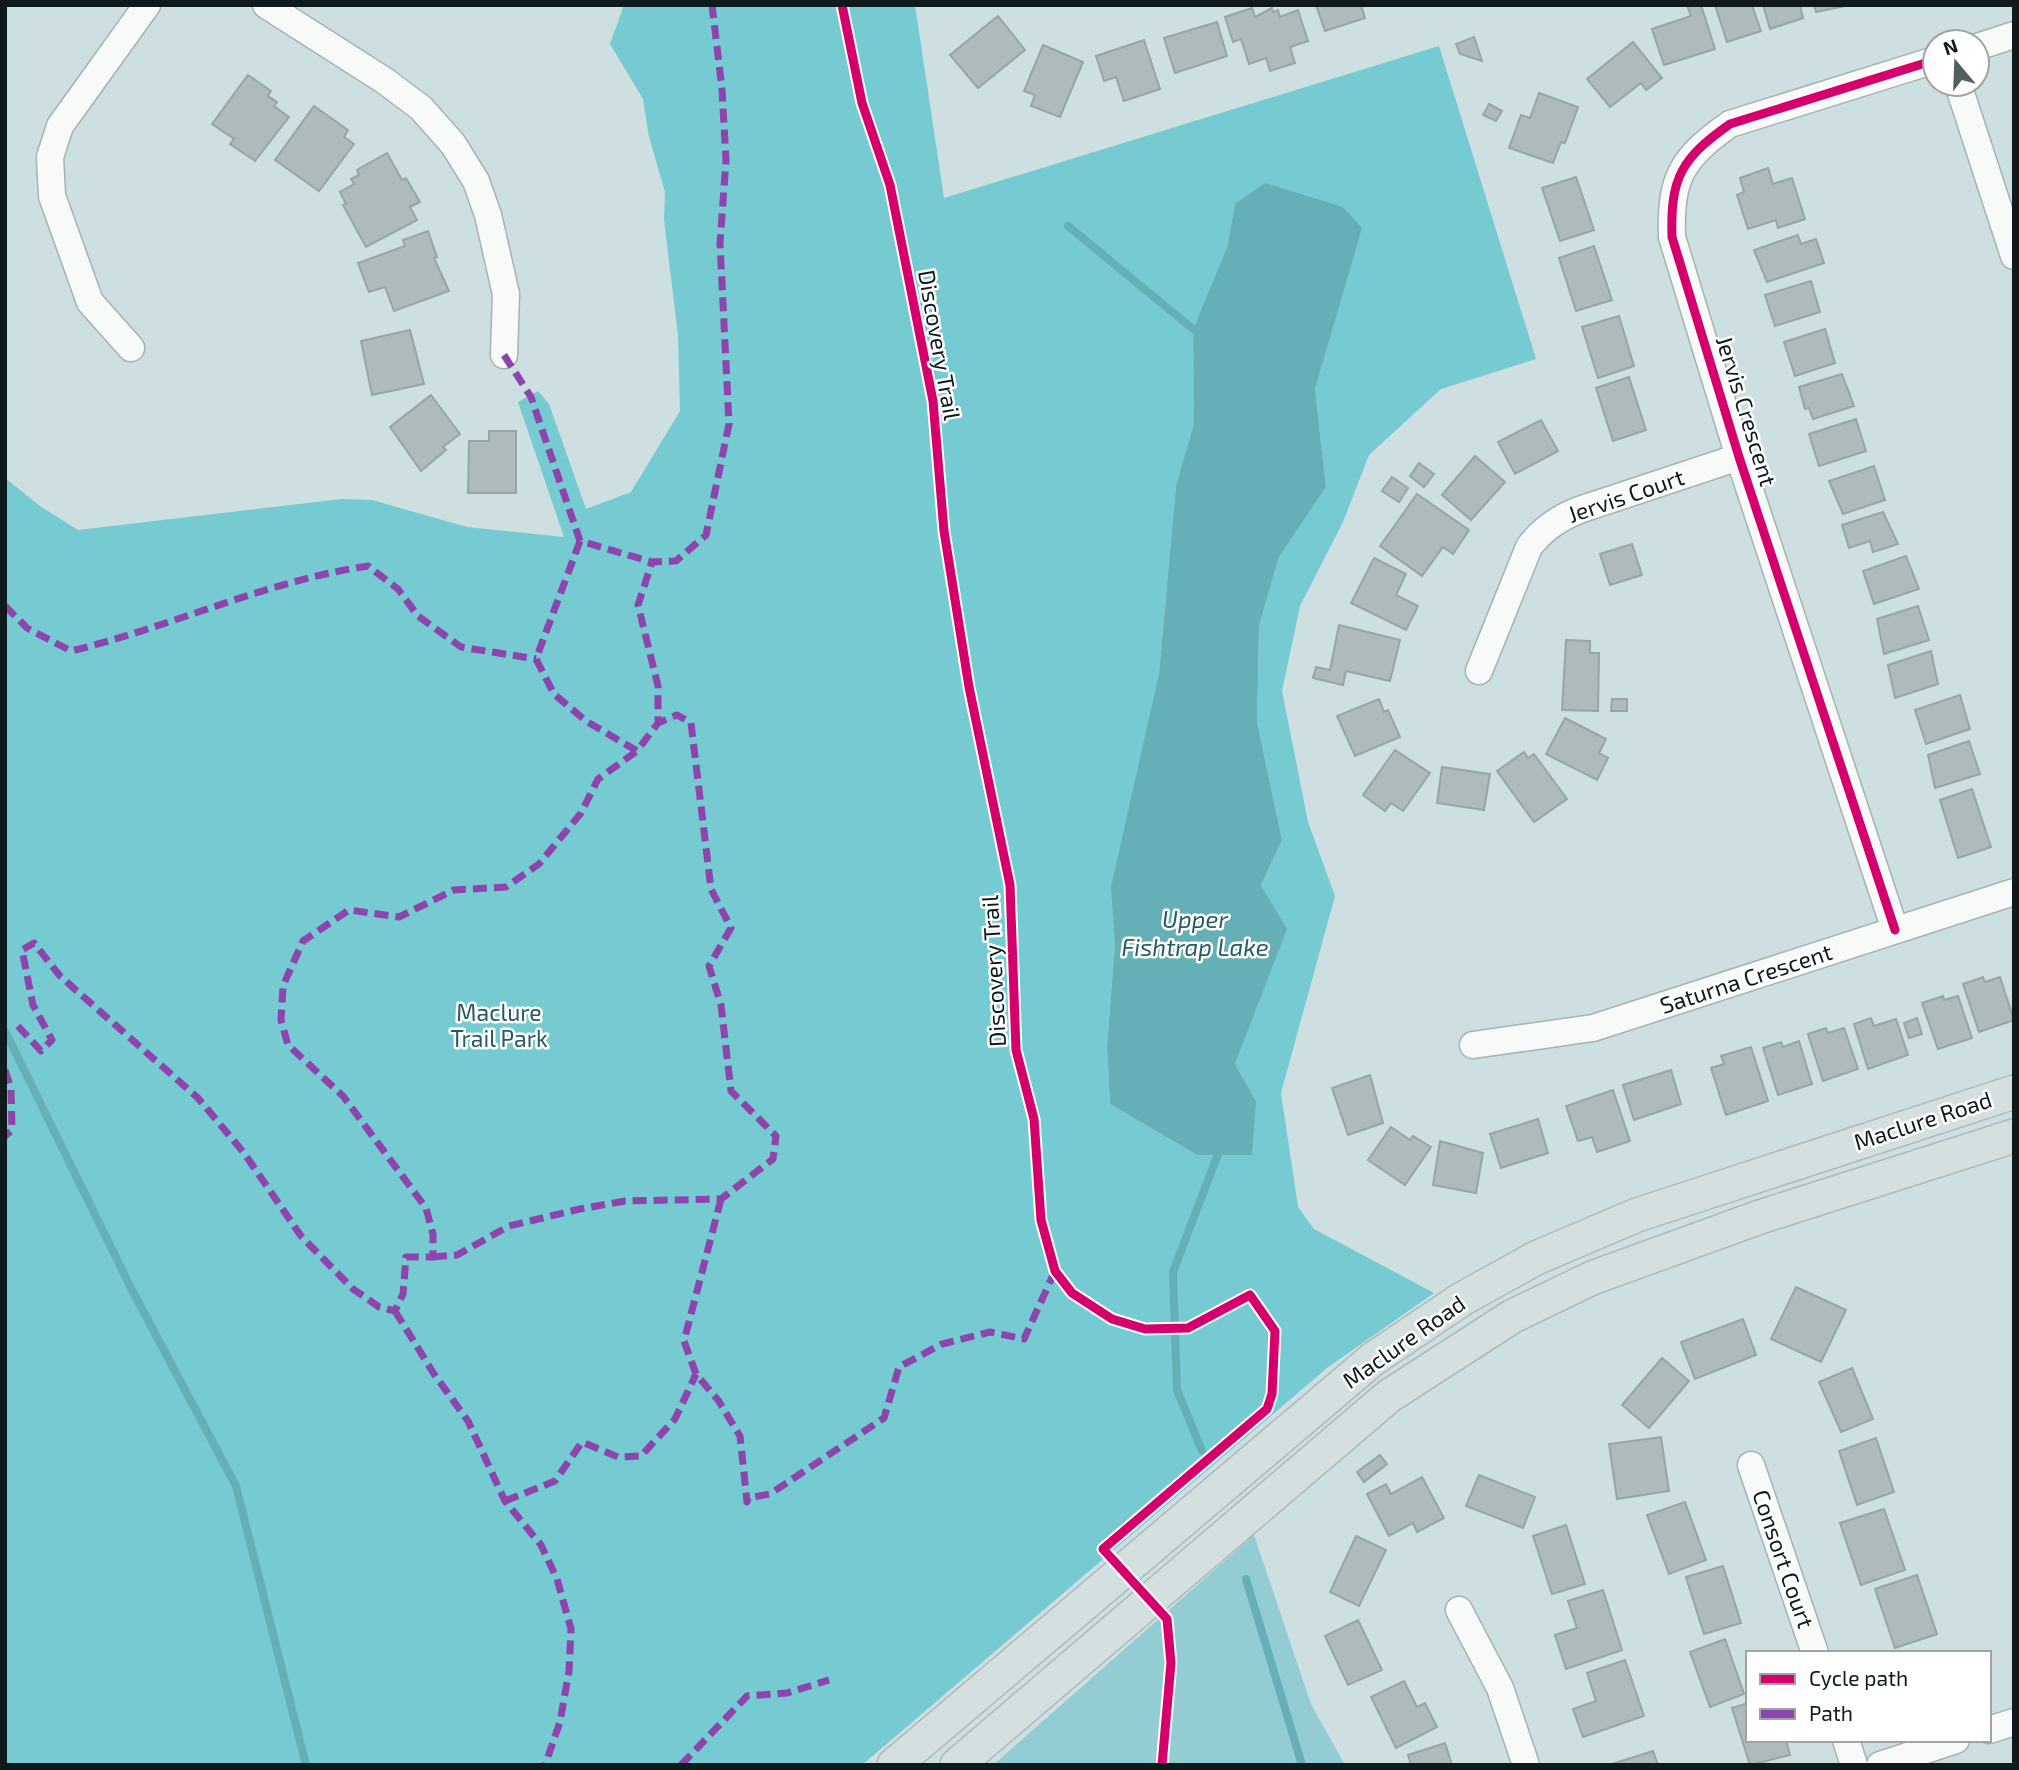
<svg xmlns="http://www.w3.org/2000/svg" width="2019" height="1770" viewBox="0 0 2019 1770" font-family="'Exo 2',sans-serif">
	<rect width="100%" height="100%" fill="#cddfe1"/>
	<!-- green -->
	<path fill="#93cdd3" d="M1254,1535L1311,1704L1345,1765H993Z"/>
	<!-- forest -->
	<path fill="#76cad2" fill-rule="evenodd" d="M624,5H915L944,198L1439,46L1536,359L1441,389L1369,455L1343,522L1300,606L1282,691L1308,822L1335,896L1281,1093L1298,1207L1314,1229L1434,1293L1327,1368L862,1765H5V478L40,506L78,530L342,499L372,500L467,527L564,537L518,402L538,391L549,404L586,509L631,492L680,411L678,335L664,220L665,192L649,137L643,99L610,44ZM1235,204L1361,229L1315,389L1326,487L1279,557L1259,626L1257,722L1282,840L1261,885L1286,929L1235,1064L1256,1101L1218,1154L1197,1155L1110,1104L1107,1046L1115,944L1159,674L1176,485L1194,423L1193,329L1227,247Z"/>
	<!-- water -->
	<path fill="#65afb6" d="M1265,183L1343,207L1362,228L1315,389L1326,487L1279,557L1259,626L1257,722L1282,840L1261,885L1287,929L1235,1064L1256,1101L1252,1155H1197L1110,1104L1107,1046L1115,944L1111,887L1159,674L1176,485L1194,423L1193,329L1227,247L1235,204Z"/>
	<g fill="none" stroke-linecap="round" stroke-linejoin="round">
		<!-- stream -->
		<g stroke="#65afb6" stroke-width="8">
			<path d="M1068,226L1193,329L1200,331"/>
			<path d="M5,1031L133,1292L236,1486L306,1765"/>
			<path d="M1202,1451L1177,1390L1173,1272L1218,1154L1217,1145"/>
			<path d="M1246,1579L1302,1765"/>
		</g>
	</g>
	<!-- building -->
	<g fill="#adbbbd" stroke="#98a5a7" stroke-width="2">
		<path d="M1316,5H1361L1365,18L1325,31Z"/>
		<path d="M1687,5H1701L1715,49L1664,65L1652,29L1691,16Z"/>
		<path d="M1715,5H1752L1761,31L1727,42Z"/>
		<path d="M1763,5H1800L1803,18L1770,29Z"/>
		<path d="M1814,5H1850L1816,12Z"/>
		<path d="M1252,8L1255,17L1272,8L1273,12L1278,10L1280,17L1298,10L1308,41L1290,47L1295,63L1270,71L1266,58L1249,64L1241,39L1233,42L1225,17Z"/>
		<path d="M998,16L1025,50L978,88L950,55Z"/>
		<path d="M1217,22L1227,56L1175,73L1164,38Z"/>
		<path d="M1474,37L1482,61L1460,54L1456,44Z"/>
		<path d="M1144,40L1160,89L1124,101L1116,77L1104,81L1096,56Z"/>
		<path d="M1633,42L1662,78L1646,90L1641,83L1610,107L1587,79Z"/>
		<path d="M1043,45L1083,62L1060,117L1031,106L1035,95L1024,91Z"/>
		<path d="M248,75L271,91L268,96L277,102L274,106L289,117L255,161L230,144L234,139L212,124Z"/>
		<path d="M1539,93L1578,107L1565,143L1561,142L1553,163L1509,148L1521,115L1530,118Z"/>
		<path d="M1489,104L1502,111L1496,121L1483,115Z"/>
		<path d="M314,106L348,130L344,137L354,144L319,191L275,160Z"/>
		<path d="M387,153L402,180L406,178L420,202L410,207L417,220L366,247L343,205L346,204L340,192L354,184L351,179L359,175L357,170Z"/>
		<path d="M1768,168L1773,184L1792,178L1805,219L1778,228L1776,220L1748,229L1737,195L1744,192L1740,178Z"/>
		<path d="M1576,177L1594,230L1560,241L1542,188Z"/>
		<path d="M428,231L437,257L434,258L449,291L394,311L385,287L369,292L358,263L405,246L403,240Z"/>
		<path d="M1798,235L1801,244L1816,239L1824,263L1767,282L1754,250Z"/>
		<path d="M1594,246L1612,300L1576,311L1559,258Z"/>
		<path d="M1811,281L1820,312L1775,326L1765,295Z"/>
		<path d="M1619,316L1634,366L1598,378L1582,327Z"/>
		<path d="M1825,329L1835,363L1795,376L1784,342Z"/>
		<path d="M410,330L424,384L372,395L361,341Z"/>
		<path d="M1842,374L1854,406L1813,419L1809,408L1805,409L1799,387Z"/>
		<path d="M1629,377L1646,430L1613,441L1596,388Z"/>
		<path d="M431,395L460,434L443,447L446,450L421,471L390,427Z"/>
		<path d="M1856,419L1866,451L1819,466L1809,434Z"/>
		<path d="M1541,420L1558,451L1515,474L1498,442Z"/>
		<path d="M489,431H516V493H468L469,441H489Z"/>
		<path d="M1475,456L1505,482L1471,520L1442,495Z"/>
		<path d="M1419,463L1434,474L1424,487L1410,476Z"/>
		<path d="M1874,466L1885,500L1843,514L1829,481Z"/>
		<path d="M1392,477L1408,488L1399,502L1382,491Z"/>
		<path d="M1417,494L1469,530L1453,554L1443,547L1422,576L1380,546Z"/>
		<path d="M1883,512L1898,544L1873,552L1870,541L1849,548L1842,525Z"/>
		<path d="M1632,544L1642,575L1610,585L1600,554Z"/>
		<path d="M1906,556L1919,589L1874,604L1863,571Z"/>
		<path d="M1374,558L1406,574L1396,595L1418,606L1406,630L1351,603Z"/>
		<path d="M1918,606L1929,640L1884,654L1877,619Z"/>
		<path d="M1339,625L1400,640L1390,681L1346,671L1343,685L1313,678L1316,667L1330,670Z"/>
		<path d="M1566,640L1590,641V653H1599L1598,711L1562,710Z"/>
		<path d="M1931,651L1938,684L1895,698L1888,665Z"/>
		<path d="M1960,695L1970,729L1926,744L1915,710Z"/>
		<path d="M1379,699L1384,712L1388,710L1400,737L1355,756L1337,716Z"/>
		<path d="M1612,699H1627V711H1611Z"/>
		<path d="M1565,718L1606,739L1599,753L1608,758L1597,780L1546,754Z"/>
		<path d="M1969,741L1980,774L1935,788L1928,755Z"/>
		<path d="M1395,750L1430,773L1403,811L1391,803L1385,811L1363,795Z"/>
		<path d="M1524,752L1528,758L1534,754L1567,799L1534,822L1497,771Z"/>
		<path d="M1442,767L1490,774L1484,810L1437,803Z"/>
		<path d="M1972,789L1991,847L1958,858L1940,800Z"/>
		<path d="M1983,977L1985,982L2000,977L2014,1020L1979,1032L1963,984Z"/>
		<path d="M1943,996L1944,1000L1958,996L1972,1038L1938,1049L1922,1003Z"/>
		<path d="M1871,1018L1874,1026L1896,1019L1908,1055L1868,1069L1854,1024Z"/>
		<path d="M1917,1018L1922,1034L1909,1038L1904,1023Z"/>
		<path d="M1826,1028L1828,1033L1844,1028L1858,1069L1823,1081L1808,1034Z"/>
		<path d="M1799,1041L1812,1084L1778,1095L1763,1048L1781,1042L1783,1047Z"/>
		<path d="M1751,1047L1768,1101L1726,1115L1711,1068L1724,1064L1721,1056Z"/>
		<path d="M1671,1070L1681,1104L1634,1120L1623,1085Z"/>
		<path d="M1370,1075L1383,1123L1348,1135L1332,1088Z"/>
		<path d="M1613,1090L1630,1141L1597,1152L1592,1137L1578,1141L1566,1106Z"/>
		<path d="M1538,1119L1548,1153L1501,1168L1490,1134Z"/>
		<path d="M1391,1127L1410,1140L1413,1136L1431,1147L1405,1185L1368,1160Z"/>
		<path d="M1440,1141L1483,1153L1476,1193L1433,1185Z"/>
		<path d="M1796,1287L1846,1310L1821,1362L1771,1339Z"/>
		<path d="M1743,1319L1756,1355L1695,1379L1681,1342Z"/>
		<path d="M1662,1358L1689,1381L1649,1428L1622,1405Z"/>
		<path d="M1852,1368L1873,1419L1841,1432L1819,1382Z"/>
		<path d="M1661,1437L1669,1491L1617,1499L1609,1444Z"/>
		<path d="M1876,1438L1894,1492L1857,1505L1839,1451Z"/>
		<path d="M1380,1455L1387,1464L1364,1482L1357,1472Z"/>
		<path d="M1479,1475L1535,1497L1523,1528L1466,1506Z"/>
		<path d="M1422,1477L1444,1518L1417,1532L1413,1523L1389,1536L1367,1494L1386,1484L1391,1494Z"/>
		<path d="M1685,1502L1706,1560L1669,1574L1647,1515Z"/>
		<path d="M1884,1509L1905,1570L1861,1585L1840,1523Z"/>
		<path d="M1566,1525L1585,1584L1552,1594L1533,1536Z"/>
		<path d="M1356,1536L1386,1550L1359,1606L1330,1592Z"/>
		<path d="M1723,1566L1741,1623L1704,1634L1686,1577Z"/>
		<path d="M1917,1575L1937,1634L1895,1648L1875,1589Z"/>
		<path d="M1603,1590L1622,1650L1566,1669L1555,1635L1577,1628L1568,1601Z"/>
		<path d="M1358,1620L1382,1670L1348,1685L1325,1636Z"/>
		<path d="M1725,1639L1744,1694L1710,1707L1690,1652Z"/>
		<path d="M1625,1660L1644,1716L1583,1737L1573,1709L1596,1701L1587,1673Z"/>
		<path d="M1404,1681L1417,1707L1425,1703L1437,1727L1396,1748L1371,1697Z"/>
		<path d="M1748,1703V1740H1786L1790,1755L1750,1765L1732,1708Z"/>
		<path d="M1445,1743L1452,1765H1411L1408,1755Z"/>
		<path d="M1653,1751L1658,1765H1609Z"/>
	</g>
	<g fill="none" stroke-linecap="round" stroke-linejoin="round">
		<defs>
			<g id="minor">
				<path d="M266,5L385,81L421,108L453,144L476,181L488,215L506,294L504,355"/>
				<path d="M1977,47L2014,35"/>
				<path d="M1958,84L2014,256"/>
				<path d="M131,348L90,302L52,196L50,157L60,126L147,5"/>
				<path d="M1479,671L1529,547C1543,528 1560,517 1582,509L1739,457"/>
				<path d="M1895,930L1739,457L1672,237C1670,177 1682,158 1730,124L1935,60"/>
				<path d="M1473,1045L1593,1028L2014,892"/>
				<path d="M1751,1465L1815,1653"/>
				<path d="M1459,1610L1500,1688L1526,1765"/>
				<path d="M1989,1730L2014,1722"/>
				<path d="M1846,1740L1854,1765"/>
				<path d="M1880,1765L1956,1740"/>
			</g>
			<g id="major">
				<path d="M894,1765L1373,1359L1462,1299L1536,1258L1637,1215L2014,1092"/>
				<path d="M957,1765L1389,1396L1513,1316L1592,1278L1760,1217L2014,1136"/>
			</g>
		</defs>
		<!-- minor casing -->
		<use href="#minor" stroke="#a5b3b4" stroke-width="29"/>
		<!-- major casing -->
		<use href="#major" stroke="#afb9ba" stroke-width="36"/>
		<!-- minor -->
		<use href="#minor" stroke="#f8fafa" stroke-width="26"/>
		<!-- major -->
		<use href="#major" stroke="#d4dfe0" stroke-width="33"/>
		<!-- quiet -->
		<g stroke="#8e44ad" stroke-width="7" stroke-dasharray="14 7" stroke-linecap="butt">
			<path d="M504,355L531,397L580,541L652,562L676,561L706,535L729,424L720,243L726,160L722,89L712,5"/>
			<path d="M580,541L536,659L554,694L586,721L637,751L658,723V686L638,605L652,562"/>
			<path d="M5,606L27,628L71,651C171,627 266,581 368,566L398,589L418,616L461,647L536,659"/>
			<path d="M18,1026L41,1051L52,1040L33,1005L22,950L34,943L60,976L198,1098L244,1153L301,1236L353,1289L379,1307L395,1311L403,1294L406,1257H433V1234L426,1208L343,1096L288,1045L281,1020L283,986L303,941L349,910L399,917L454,890L506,887L539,864L581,813L598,779L637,751"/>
			<path d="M5,1070L11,1088L12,1130L5,1136"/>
			<path d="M721,1199L684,1341L696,1374L718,1400L740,1436L747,1502L748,1498L770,1494L884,1418L899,1367L942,1344L990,1332L1024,1339L1055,1271"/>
			<path d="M433,1257L457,1255L509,1226L580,1209L625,1201L721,1199L773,1159L776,1136L731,1091L721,1005L709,966L731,928L711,889L691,723L677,715L658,723"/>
			<path d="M395,1311L434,1374L468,1421L505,1501L541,1545L557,1579L571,1629L569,1671L560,1722L545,1765"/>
			<path d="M505,1501L555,1481L582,1442L618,1457L641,1456L675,1419L696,1374"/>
			<path d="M681,1765L747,1696L787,1693L829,1680"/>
		</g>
		<defs>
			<g id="cycleway">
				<path d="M842,5L862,103L890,185L933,401L944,531L969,687L1010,885L1016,1050L1034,1119L1041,1220L1055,1271L1072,1293L1112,1319L1145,1329L1188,1328L1250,1295L1275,1331L1272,1394L1267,1409L1103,1549L1167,1619L1171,1663L1162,1765"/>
				<path d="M1895,930L1739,457L1672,237C1670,177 1682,158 1730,124L1935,60"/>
			</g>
		</defs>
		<!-- cycleway casing -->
		<use href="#cycleway" stroke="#fff" stroke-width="13"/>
		<!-- cycleway -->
		<use href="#cycleway" stroke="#d6006c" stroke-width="9"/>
	</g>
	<g text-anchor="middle" stroke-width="5" stroke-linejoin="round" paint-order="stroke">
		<!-- street labels -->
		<g font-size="23" fill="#0e1a1c" stroke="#fff">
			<text transform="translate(939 345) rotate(80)" y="8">Discovery Trail</text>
			<text transform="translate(1746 411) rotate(73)" y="8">Jervis Crescent</text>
			<text transform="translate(1626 496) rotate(-19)" y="8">Jervis Court</text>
			<text transform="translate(994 971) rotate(-93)" y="8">Discovery Trail</text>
			<text transform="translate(1746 979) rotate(-18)" y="8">Saturna Crescent</text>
			<text transform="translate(1923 1121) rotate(-18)" y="8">Maclure Road</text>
			<text transform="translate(1404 1342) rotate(-35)" y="8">Maclure Road</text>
			<text transform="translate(1783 1559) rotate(71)" y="8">Consort Court</text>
		</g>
		<!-- park labels -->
		<g font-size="23" fill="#255b60" stroke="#fff">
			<text x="499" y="1021">Maclure<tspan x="499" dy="26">Trail Park</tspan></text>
		</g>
		<!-- water labels -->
		<g font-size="24" font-style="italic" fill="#275d63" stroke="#fff">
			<text x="1195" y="928">Upper<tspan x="1195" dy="28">Fishtrap Lake</tspan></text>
		</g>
	</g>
	<!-- border -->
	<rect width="2019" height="1770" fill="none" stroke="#0e1a1c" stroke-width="14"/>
	<!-- legend -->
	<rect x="1746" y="1651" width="245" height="91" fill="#ffffff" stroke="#9fa3a4" stroke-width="2"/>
	<rect x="1760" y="1674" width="35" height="10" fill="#d6006c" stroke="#9fa3a4" stroke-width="2"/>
	<text x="1809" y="1686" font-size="21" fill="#0e1a1c">Cycle path</text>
	<rect x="1760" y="1709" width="35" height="10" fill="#8e44ad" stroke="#9fa3a4" stroke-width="2"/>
	<text x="1809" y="1721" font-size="21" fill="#0e1a1c">Path</text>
	<!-- north arrow -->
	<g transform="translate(1956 63) rotate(341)"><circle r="33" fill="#ffffff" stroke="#9fa3a4" stroke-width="2"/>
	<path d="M0-5L12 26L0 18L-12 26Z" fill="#515f61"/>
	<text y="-10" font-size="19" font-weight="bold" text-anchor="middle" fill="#0e1a1c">N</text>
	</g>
</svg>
